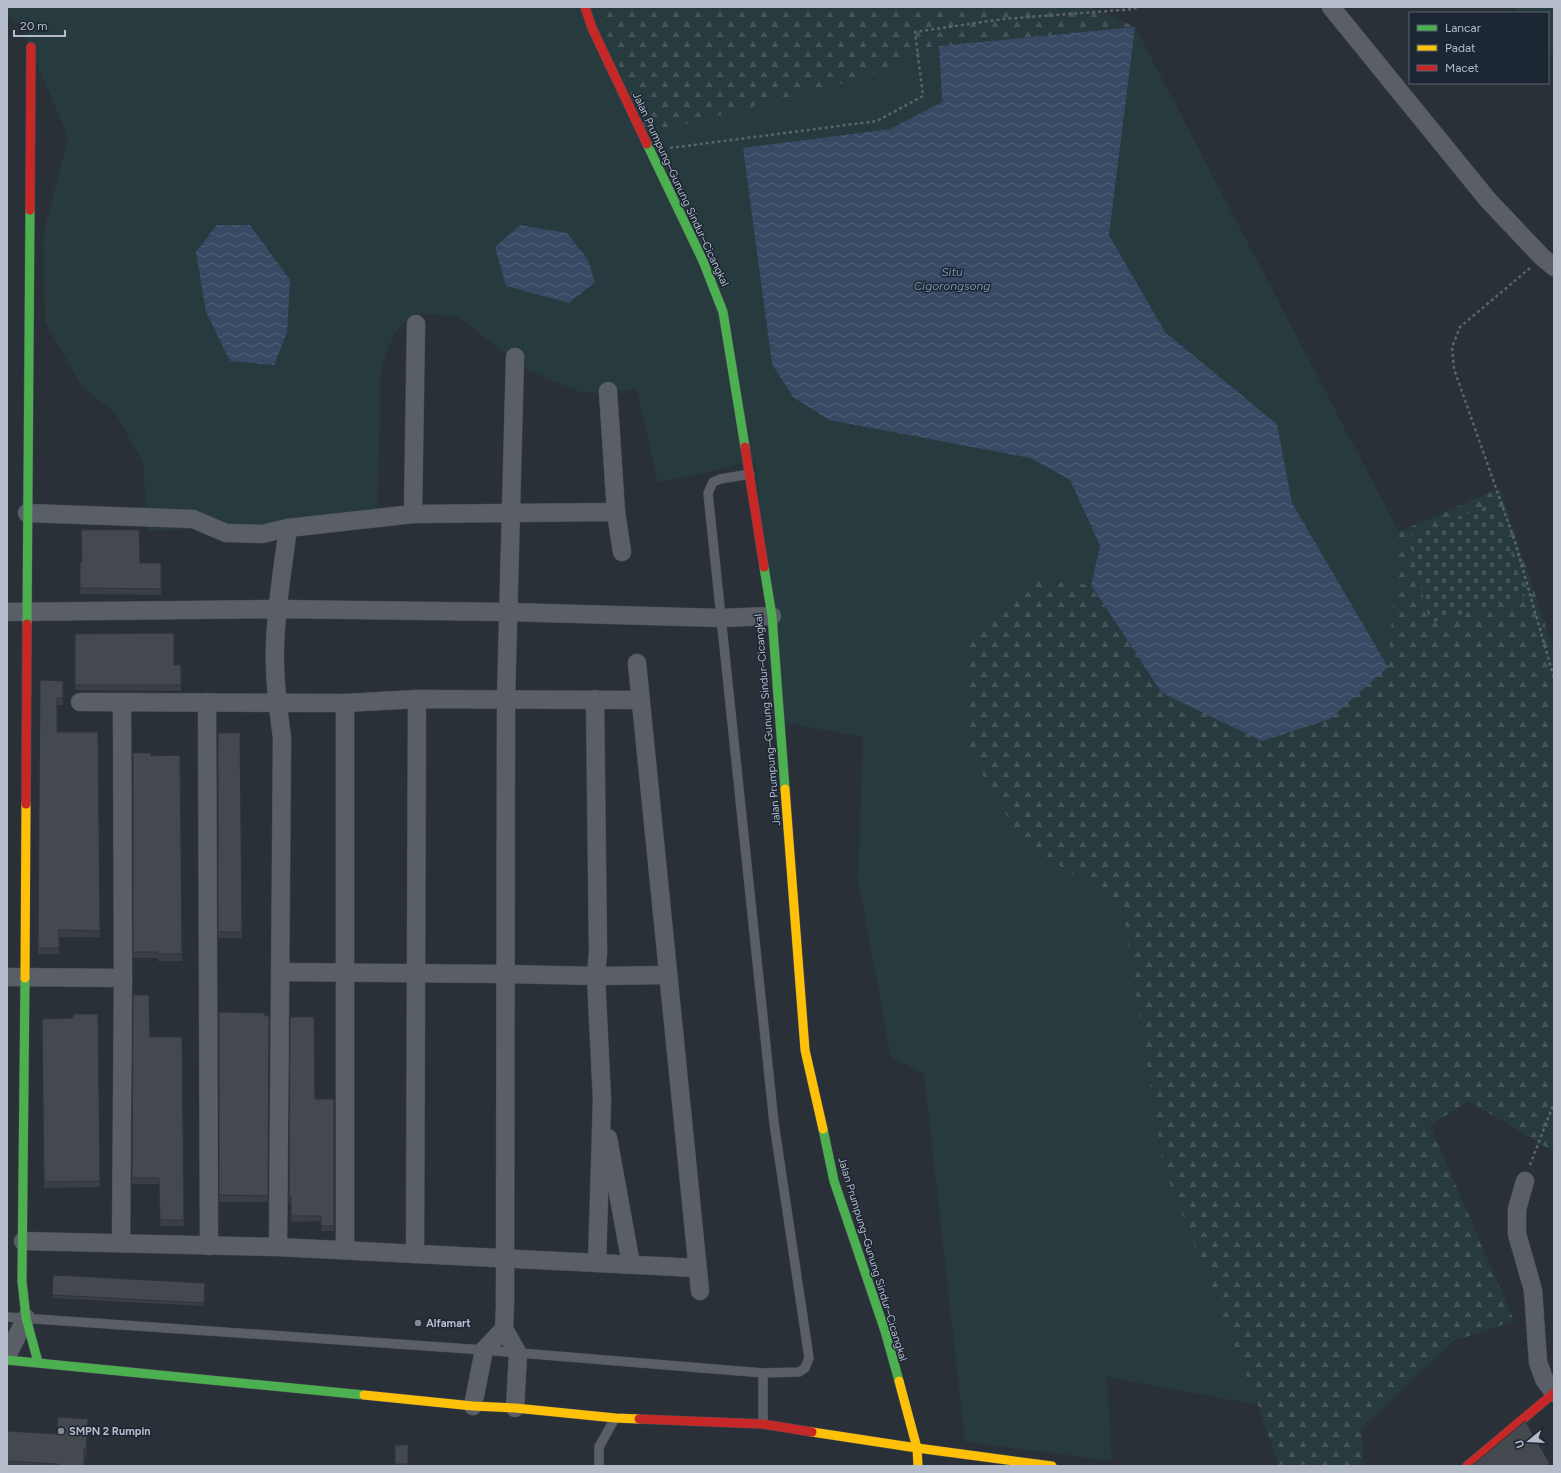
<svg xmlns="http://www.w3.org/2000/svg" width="1561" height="1473" viewBox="0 0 1561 1473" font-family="Figtree,sans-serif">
	<defs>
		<pattern id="forest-firs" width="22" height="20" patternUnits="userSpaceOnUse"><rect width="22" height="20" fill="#273a3e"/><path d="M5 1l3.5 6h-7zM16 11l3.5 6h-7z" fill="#445559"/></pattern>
		<pattern id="cemetery-stones" width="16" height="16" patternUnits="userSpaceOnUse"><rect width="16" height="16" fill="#273a3e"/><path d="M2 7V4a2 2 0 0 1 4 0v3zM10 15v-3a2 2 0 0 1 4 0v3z" fill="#445559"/></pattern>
		<pattern id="water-waves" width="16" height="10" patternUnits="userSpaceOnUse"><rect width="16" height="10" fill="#384963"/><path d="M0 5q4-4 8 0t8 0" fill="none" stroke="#526178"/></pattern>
	</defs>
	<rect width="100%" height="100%" fill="#2a3038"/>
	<!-- green -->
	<g fill="#273a3e">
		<path d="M7,7H595L859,79L939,46L942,102L890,129L743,149L829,420L1030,458L1070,480L1100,546L1091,585L1027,579L1023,843L1122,904L1163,1166L1258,1405L1107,1377L1112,1461L965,1442L924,1074L891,1057L858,880L863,737L782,722L755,461L658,483L637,389L583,393L529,371L458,317L416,313L395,332L381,368L377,521L148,531L143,463L116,414L82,387L45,322L43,236L68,137L20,24L7,16Z"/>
		<path d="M1135,27L1399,532L1388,667L1292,503L1277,424L1165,332L1109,235Z"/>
	</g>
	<!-- forest -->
	<g fill="url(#forest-firs)">
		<path d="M595,7H1091L1135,27L939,46L859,79L647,134Z"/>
		<path d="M1515,7H1554V53L1548,59V13H1517Z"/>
		<path d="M1500,488L1554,651V1152L1469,1101L1430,1125L1514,1321L1453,1341L1362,1428L1364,1466H1279L1258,1405L1163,1166L1122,904L1023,843L970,753L968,638L1027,579L1091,585L1162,693L1388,667L1399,532Z"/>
	</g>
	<!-- cemetery -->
	<path fill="url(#cemetery-stones)" d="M1495,503L1525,596L1430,623L1408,536Z"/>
	<!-- water -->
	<g fill="url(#water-waves)">
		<path d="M1135,27L1109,235L1165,332L1277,424L1292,503L1388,667L1330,719L1262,741L1162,693L1091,585L1100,546L1070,480L1030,458L829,420L793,397L772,364L743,148L890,129L942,102L939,46Z"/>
		<path d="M217,225H250L290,280L287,332L274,365L230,361L206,312L196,252Z"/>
		<path d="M520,225L567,233L588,260L595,282L569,303L506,286L495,247Z"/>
	</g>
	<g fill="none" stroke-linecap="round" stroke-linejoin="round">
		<defs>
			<g id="lane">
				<path d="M7,1317L484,1350L763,1373L799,1372L805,1368L809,1358L774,1123L708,493L713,482L720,479L750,474"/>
				<path d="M763,1424V1373"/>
				<path d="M599,1466V1447L615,1418"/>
			</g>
			<g id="street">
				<path d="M1331,7L1488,200L1542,257L1554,267"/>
				<path d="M515,357L506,699L505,1305L504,1329L518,1354L515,1408"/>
				<path d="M608,391L616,512L622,552"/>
				<path d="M27,513L193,519L226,533L262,534L288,528"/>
				<path d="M413,514L416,324"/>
				<path d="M7,612L277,609L508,612L721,618L772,616"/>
				<path d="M637,663L700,1291"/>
				<path d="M595,699L598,952L596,976L602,1100L597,1263"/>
				<path d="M80,702L345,703L417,699L641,700"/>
				<path d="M207,702L209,1246"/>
				<path d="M280,972L505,974L596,976L667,975"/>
				<path d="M7,977L123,978"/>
				<path d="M608,1138L631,1264"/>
				<path d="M1525,1181L1517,1209V1234L1533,1290L1538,1362L1544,1379L1554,1393"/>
				<path d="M23,1241L278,1247L697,1268"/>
				<path d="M121,1243L123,978L122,703"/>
				<path d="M278,1247L282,738C278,708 274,677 275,646C276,607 283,567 288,528L413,514L616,512"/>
				<path d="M345,1250V703"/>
				<path d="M415,1254L417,699"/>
				<path d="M7,1356L26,1318"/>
				<path d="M473,1406L484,1350L504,1329"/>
			</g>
			<g id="fast">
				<path d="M647,144L703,261L723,312L745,447"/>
				<path d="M764,567L772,616L785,789"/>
				<path d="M27,624L30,210"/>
				<path d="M25,978L22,1281L26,1318L38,1362"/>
				<path d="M823,1129L834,1181L885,1331L899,1381"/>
				<path d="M7,1360L364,1395"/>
			</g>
			<g id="slow">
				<path d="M785,789L805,1050L823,1129"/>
				<path d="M25,978L26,804"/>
				<path d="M899,1381L917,1448L918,1466"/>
				<path d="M364,1395L473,1406L515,1408L615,1418L639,1419"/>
				<path d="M812,1432L917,1448L1052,1466"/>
			</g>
			<g id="jam">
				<path d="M585,7L592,28L647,144"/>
				<path d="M30,210L31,47"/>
				<path d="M745,447L764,567"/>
				<path d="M26,804L27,624"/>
				<path d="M639,1419L763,1424L812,1432"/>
				<path d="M1467,1466L1554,1393"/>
			</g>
		</defs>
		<!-- lane casing -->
		<use href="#lane" stroke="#484c53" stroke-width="10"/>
		<!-- street casing -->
		<use href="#street" stroke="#484c53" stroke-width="19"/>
		<!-- fast casing -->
		<use href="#fast" stroke="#484c53" stroke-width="10"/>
		<!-- slow casing -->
		<use href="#slow" stroke="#484c53" stroke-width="10"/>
		<!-- jam casing -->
		<use href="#jam" stroke="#484c53" stroke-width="10"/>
		<!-- path -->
		<g stroke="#5d636a" stroke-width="2.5" stroke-dasharray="3 3" stroke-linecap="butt">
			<path d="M670,148L877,121L923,96L915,32L1003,19L1134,9L1137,7"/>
			<path d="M1530,268L1460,327L1452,347L1454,369L1515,542L1554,678"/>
			<path d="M1530,1165L1554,1103"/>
		</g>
		<!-- lane -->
		<use href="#lane" stroke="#5a5e66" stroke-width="9"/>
		<!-- street -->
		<use href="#street" stroke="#5a5e66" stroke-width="18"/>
		<!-- fast -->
		<use href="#fast" stroke="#4caf50" stroke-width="9"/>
		<!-- slow -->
		<use href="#slow" stroke="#ffc107" stroke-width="9"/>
		<!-- jam -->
		<use href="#jam" stroke="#c62828" stroke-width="9"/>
	</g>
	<!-- wall -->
	<g fill="#3a3f45">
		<path d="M80,562L161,563V595L80,594Z"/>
		<path d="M75,634L174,665H181V691L75,690Z"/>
		<path d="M40,680L63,681V705H57V732H98L100,937H59V954H38Z"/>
		<path d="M218,733H240L242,938H218Z"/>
		<path d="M133,753L151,756L180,755L182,961H158V958H133Z"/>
		<path d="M133,995L150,1037H182L184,1226H160L159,1184H132Z"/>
		<path d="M219,1012L269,1016L268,1202H219Z"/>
		<path d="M98,1014L100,1187L44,1188L42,1019L73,1018Z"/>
		<path d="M290,1017L315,1099H334V1231H321V1221L291,1222V1202H289Z"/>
		<path d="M53,1275L205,1283L204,1306L52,1298Z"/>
		<path d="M88,1428L86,1458H84V1466H7V1431L57,1434Z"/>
		<rect x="395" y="1445" width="13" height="21"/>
	</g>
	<!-- shaded-wall -->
	<path fill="#303338" d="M88,1419V1428L86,1458V1449Z"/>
	<!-- building -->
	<g fill="#444950" stroke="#303338">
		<path d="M81,530H139L140,563H161V589L80,588V562H82Z"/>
		<path d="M174,633V665H181V685H75V634Z"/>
		<path d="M40,680L63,681V698H57V732H98L100,931L59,930V948H38Z"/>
		<path d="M218,733H240L242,932H218Z"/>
		<path d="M133,753H151V756L180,755L182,954H158V952H133Z"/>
		<path d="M133,995H149L150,1037H182L184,1220H160L159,1178H132Z"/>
		<path d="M219,1012L265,1013V1016H269L268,1196L219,1195Z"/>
		<path d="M73,1014H98L100,1181L44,1182L42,1019L73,1018Z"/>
		<path d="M290,1017H314L315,1099H334V1226H321V1216H291V1196H289Z"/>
		<path d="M53,1275L205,1283L204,1303L52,1295Z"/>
		<path d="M58,1417L88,1419L86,1449H84V1466H58V1464L7,1461V1431L57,1434Z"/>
		<path d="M1525,1421L1549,1462L1550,1466H1471V1465L1475,1463Z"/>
		<rect x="395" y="1445" width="13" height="19"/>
	</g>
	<!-- markers -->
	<g fill="#848b96" stroke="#1d2633" stroke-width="1.5">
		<circle cx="418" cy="1323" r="4"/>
		<circle cx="61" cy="1431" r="4"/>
	</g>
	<g text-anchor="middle" stroke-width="3" stroke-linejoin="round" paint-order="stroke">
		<!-- street labels -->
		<g font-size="11" fill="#b4bcc9" stroke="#1d2633">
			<text transform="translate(681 189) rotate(65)" y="4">Jalan Prumpung–Gunung Sindur–Cicangkal</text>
			<text transform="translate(767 720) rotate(-95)" y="4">Jalan Prumpung–Gunung Sindur–Cicangkal</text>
			<text transform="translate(873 1259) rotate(73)" y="4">Jalan Prumpung–Gunung Sindur–Cicangkal</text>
		</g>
		<!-- poi labels -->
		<g font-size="11" font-weight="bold" fill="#b4bcc9" stroke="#1d2633" text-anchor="start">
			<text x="426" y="1327">Alfamart</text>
			<text x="69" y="1435">SMPN 2 Rumpin</text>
		</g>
		<!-- water labels -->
		<g font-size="12" font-style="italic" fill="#7c92b1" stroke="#1d2633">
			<text x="952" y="276">Situ<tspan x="952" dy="14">Cigorongsong</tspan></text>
		</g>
	</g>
	<!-- border -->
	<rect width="1561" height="1473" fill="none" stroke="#b4bcc9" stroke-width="16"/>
	<!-- legend -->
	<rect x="1409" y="12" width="140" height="72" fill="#1d2633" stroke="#59626f"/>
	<rect x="1417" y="25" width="20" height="6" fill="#4caf50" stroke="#59626f"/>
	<text x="1445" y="32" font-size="12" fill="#b4bcc9">Lancar</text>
	<rect x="1417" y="45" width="20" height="6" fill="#ffc107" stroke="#59626f"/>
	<text x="1445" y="52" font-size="12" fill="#b4bcc9">Padat</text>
	<rect x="1417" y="65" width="20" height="6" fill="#c62828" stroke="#59626f"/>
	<text x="1445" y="72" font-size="12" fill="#b4bcc9">Macet</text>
	<!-- north arrow -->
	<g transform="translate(1529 1441) rotate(252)" stroke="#1d2633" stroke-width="3" paint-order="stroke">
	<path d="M0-3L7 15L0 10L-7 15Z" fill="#b4bcc9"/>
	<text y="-6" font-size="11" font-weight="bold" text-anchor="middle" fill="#b4bcc9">U</text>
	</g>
	<!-- scale -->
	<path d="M14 30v6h51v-6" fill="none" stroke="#b4bcc9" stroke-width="2"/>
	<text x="20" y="30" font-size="12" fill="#b4bcc9" stroke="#1d2633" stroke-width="3" paint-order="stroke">20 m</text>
</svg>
